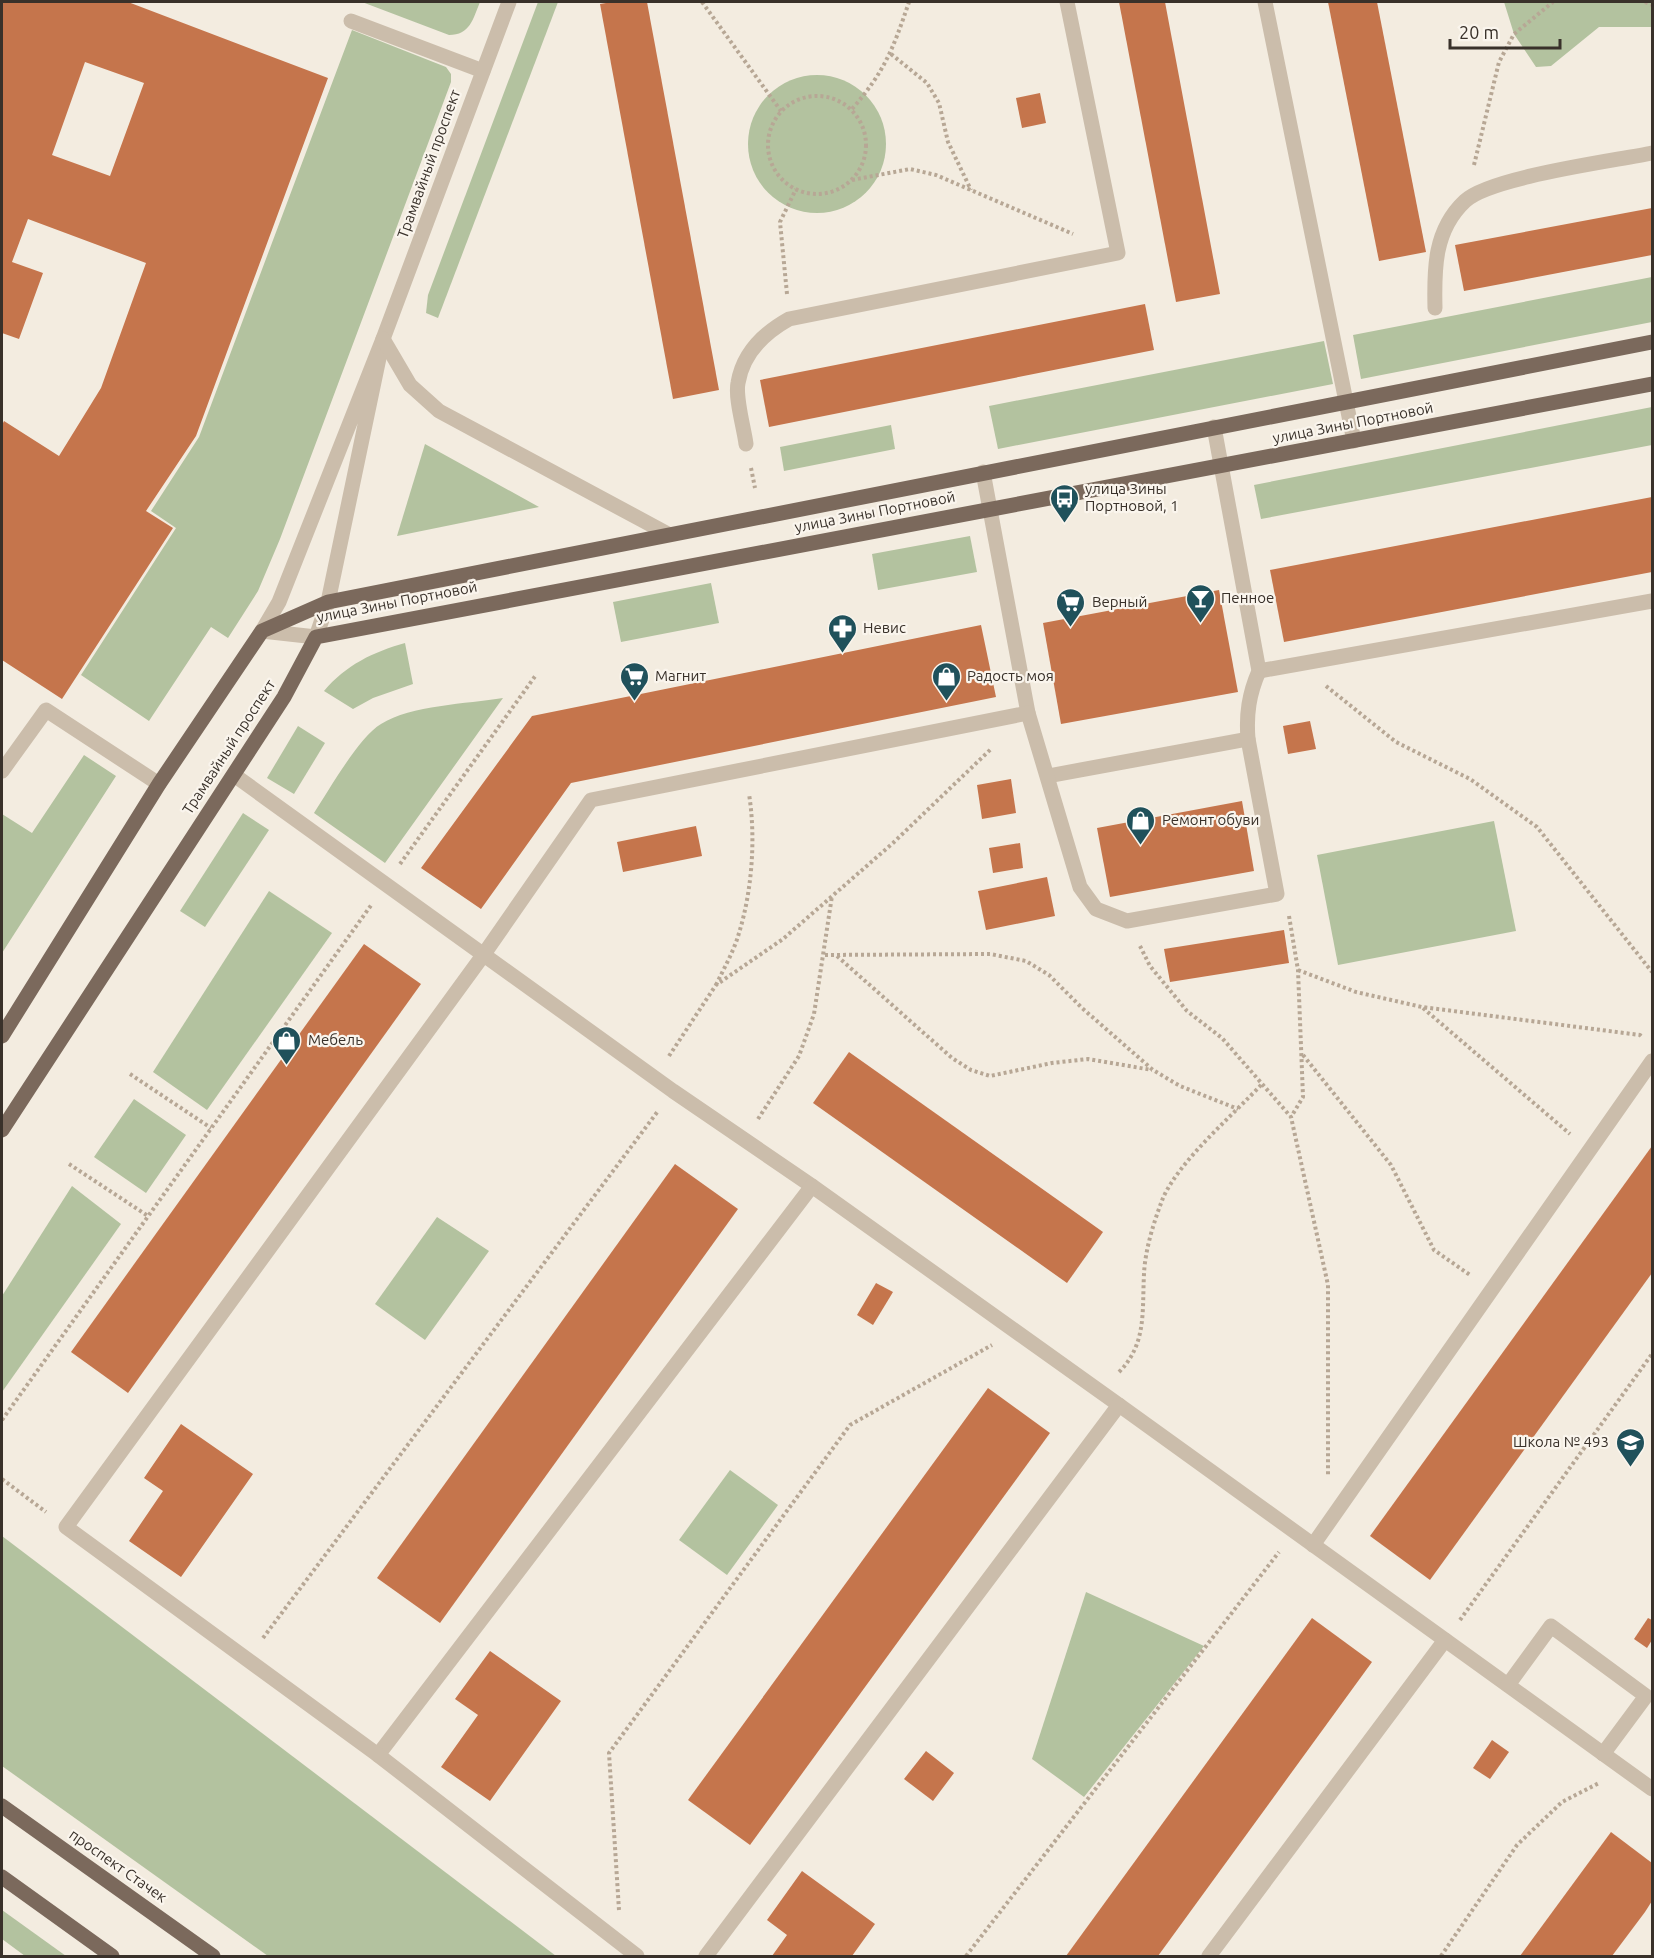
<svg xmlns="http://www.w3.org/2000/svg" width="1654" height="1958" viewBox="0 0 1654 1958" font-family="Ubuntu,sans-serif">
	<rect width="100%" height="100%" fill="#f3ece0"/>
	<!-- green -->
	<g fill="#b3c29f">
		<path d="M362,2H480C473,19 470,35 449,35Z"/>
		<path d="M538,2H558L438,318L426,313L428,295Z"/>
		<path d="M1504,2H1652V27H1599L1551,66L1536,67L1514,34Z"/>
		<path d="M352,30L446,67L451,74V82L280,539L258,591L228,638L211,627L149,721L81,675L176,528L151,511L199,437Z"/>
		<circle cx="817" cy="144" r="69"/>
		<path d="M1652,277V322L1361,379L1353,335Z"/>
		<path d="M1324,341L1333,384L998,449L989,406Z"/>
		<path d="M1652,407V445L1261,519L1254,485Z"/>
		<path d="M891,425L895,449L784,471L780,447Z"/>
		<path d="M425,444L539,507L397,536Z"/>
		<path d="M970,536L977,572L878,590L872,554Z"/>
		<path d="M711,583L719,623L621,642L613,602Z"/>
		<path d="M405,643L413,684L373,698L353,709L324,691C346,665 373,652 405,643Z"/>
		<path d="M503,698L385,863L314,813C329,790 359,737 381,724C411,705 467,704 503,698Z"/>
		<path d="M298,726L325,743L294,794L267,778Z"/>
		<path d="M84,755L116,776L2,953V814L32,833Z"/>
		<path d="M243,813L269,830L205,927L180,911Z"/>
		<path d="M1494,821L1516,931L1338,965L1317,855Z"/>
		<path d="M269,891L332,933L207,1110L153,1072Z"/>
		<path d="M134,1099L186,1135L146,1193L94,1157Z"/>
		<path d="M72,1186L121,1224L2,1392V1296Z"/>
		<path d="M437,1217L489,1251L425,1340L375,1304Z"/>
		<path d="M730,1470L778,1505L727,1575L679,1540Z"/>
		<path d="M2,1536L556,1956H268L2,1766Z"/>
		<path d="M1086,1592L1204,1646L1084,1797L1032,1759Z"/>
		<path d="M2,1910L66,1956H25L2,1939Z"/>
	</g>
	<!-- building -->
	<g fill="#c5754c" fill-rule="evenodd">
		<path d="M2,2H128L328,78L196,436L146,511L173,528L62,699L2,660V425L4,421L59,456L101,388L146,263L28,219L12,262L43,273L19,339L2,333ZM85,62L144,83L110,176L52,155Z"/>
		<path d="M612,2H647L719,390L673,399L600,4Z"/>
		<path d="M1119,2H1165L1220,294L1176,302Z"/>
		<path d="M1328,2H1377L1426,252L1379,261Z"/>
		<path d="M1040,93L1046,123L1022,128L1016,98Z"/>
		<path d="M1652,208V255L1464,291L1455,245Z"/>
		<path d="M1145,304L1154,350L769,427L760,380Z"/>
		<path d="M1652,497V572L1284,642L1270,570Z"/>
		<path d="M1219,590L1238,692L1061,724L1043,623Z"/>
		<path d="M981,625L996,697L571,783L481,909L421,868L532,716Z"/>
		<path d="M1310,721L1316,749L1288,754L1283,726Z"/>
		<path d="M1011,779L1016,813L982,819L977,785Z"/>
		<path d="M1242,801L1254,871L1110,897L1097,828Z"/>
		<path d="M696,826L702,856L623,872L617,842Z"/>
		<path d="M1020,843L1023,868L993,873L989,848Z"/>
		<path d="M1047,877L1055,916L986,930L978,891Z"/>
		<path d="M1284,930L1289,963L1170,982L1164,949Z"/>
		<path d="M364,944L421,984L128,1393L71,1352Z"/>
		<path d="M849,1052L1103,1232L1067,1283L813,1103Z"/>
		<path d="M1652,1146V1273L1430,1580L1370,1536Z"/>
		<path d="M675,1164L738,1209L440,1623L377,1578Z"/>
		<path d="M876,1283L893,1292L873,1325L857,1315Z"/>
		<path d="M988,1388L1050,1433L750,1845L688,1800Z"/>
		<path d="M181,1424L253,1474L181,1577L129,1541L163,1491L144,1478Z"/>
		<path d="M1312,1618L1372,1662L1158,1956H1066Z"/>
		<path d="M1648,1618L1652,1620V1640L1647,1648L1634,1639Z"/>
		<path d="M490,1651L561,1701L490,1801L441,1767L478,1715L455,1699Z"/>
		<path d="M1492,1740L1509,1752L1490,1779L1473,1768Z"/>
		<path d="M926,1751L954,1773L933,1801L904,1779Z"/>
		<path d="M1611,1832L1652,1863V1901L1645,1912L1612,1956H1520Z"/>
		<path d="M802,1871L875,1924L852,1956H772L787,1935L767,1920Z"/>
	</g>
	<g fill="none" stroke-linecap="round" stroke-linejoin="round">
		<!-- path -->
		<g stroke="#b7a795" stroke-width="4" stroke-dasharray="3 3" stroke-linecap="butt">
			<path d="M702,2L781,111"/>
			<path d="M1645,2L1652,5"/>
			<path d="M891,54L927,83L939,103L948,142L971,190"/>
			<circle cx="817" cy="145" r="49"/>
			<path d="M852,109C885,71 893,49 909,2"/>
			<path d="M1474,165L1499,62L1514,34L1553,2"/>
			<path d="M852,180L910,169L936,175L1073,234"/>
			<path d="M787,294L780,222L796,189"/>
			<path d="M751,468L755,488"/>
			<path d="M1326,686L1396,742L1470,779L1537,827L1652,972"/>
			<path d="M400,864L536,675"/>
			<path d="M1289,916L1298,970L1303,1097L1291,1117"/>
			<path d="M1140,946L1150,966L1187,1011L1222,1038L1291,1117L1328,1285V1476"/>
			<path d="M825,955L990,954L1026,961L1049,975L1082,1008L1153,1070L1180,1086L1238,1109"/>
			<path d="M837,956L952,1058L971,1070L990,1076L1052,1063L1088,1059L1152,1070"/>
			<path d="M1298,970L1356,992L1422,1007L1640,1035L1642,1037"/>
			<path d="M716,985C724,968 734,951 739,933C752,891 756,838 749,794"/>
			<path d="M1423,1008L1570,1134"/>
			<path d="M1303,1055L1391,1165L1434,1250L1470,1275"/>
			<path d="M669,1056L716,985L783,939L893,843L991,749"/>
			<path d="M130,1074L211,1128"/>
			<path d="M758,1119L799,1056L814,1014L832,896"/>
			<path d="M69,1164L148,1216"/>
			<path d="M1119,1372C1147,1344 1142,1311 1144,1274C1145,1250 1154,1221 1163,1198C1180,1160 1232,1116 1262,1084"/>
			<path d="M2,1420L372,904"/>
			<path d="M2,1479L46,1512"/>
			<path d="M1460,1620L1652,1354"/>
			<path d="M263,1638L658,1111"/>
			<path d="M619,1910L609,1753L850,1425L992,1345"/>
			<path d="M966,1956L1279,1552"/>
			<path d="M1441,1956L1517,1845L1562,1802L1599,1783"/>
		</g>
		<!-- minor -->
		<g stroke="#cbbdab" stroke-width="15">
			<path d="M1265,2L1354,441"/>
			<path d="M351,21L483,71"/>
			<path d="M1435,308C1434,269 1434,230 1465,201C1490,177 1614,161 1652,153"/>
			<path d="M383,339L328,602L316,637L262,631L279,602L383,339L509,2"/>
			<path d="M383,339L410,385L439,411L668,534"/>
			<path d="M746,444C744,428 735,398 738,383C743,353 764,333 789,319L1118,253L1067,2"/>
			<path d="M983,472L1028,713"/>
			<path d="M1259,671L1652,601"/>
			<path d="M2,771L46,710L159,784"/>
			<path d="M234,775L673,1091L812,1186L1119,1405L1652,1789"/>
			<path d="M1048,776L1248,739"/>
			<path d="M1313,1545L1652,1061"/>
			<path d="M1508,1685L1551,1626L1646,1696L1603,1754"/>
			<path d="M378,1755L812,1186"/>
			<path d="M637,1956L378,1755L66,1527L484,954L591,800L1028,713L1080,887L1096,909L1127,921L1277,894L1248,739C1246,714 1249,694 1259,671L1214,427"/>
			<path d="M706,1956L1119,1405"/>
			<path d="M1209,1956L1445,1640"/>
		</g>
		<!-- major -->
		<g stroke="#7b695c" stroke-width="15">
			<path d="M2,1036L159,784L262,631L328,602L1652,342"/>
			<path d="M2,1130L284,697L316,637L1652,384"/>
			<path d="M2,1806L213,1956"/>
			<path d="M2,1877L112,1956"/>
		</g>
	</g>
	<!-- icons -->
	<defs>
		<symbol id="bus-pin" viewBox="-11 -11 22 30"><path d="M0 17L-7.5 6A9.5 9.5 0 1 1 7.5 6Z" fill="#20515b" stroke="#faf5ed"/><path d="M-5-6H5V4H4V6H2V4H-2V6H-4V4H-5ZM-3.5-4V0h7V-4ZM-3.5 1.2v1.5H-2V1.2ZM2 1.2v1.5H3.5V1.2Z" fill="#fff"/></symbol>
		<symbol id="bar-pin" viewBox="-11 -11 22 30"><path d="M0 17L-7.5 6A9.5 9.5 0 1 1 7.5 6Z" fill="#20515b" stroke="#faf5ed"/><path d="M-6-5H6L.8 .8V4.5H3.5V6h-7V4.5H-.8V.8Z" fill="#fff"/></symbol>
		<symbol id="supermarket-pin" viewBox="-11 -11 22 30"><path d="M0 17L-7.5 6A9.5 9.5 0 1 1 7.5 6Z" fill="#20515b" stroke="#faf5ed"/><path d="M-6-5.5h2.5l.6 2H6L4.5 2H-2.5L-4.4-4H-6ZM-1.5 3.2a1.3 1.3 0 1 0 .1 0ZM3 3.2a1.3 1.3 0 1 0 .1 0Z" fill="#fff"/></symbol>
		<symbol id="pharmacy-pin" viewBox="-11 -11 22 30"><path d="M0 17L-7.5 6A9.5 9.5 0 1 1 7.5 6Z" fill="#20515b" stroke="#faf5ed"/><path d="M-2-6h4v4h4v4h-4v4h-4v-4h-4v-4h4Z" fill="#fff"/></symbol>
		<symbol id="shop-pin" viewBox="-11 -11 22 30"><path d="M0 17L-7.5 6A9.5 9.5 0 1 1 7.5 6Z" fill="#20515b" stroke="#faf5ed"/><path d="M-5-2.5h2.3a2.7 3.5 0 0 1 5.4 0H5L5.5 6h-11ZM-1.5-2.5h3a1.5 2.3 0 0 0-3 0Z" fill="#fff"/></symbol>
		<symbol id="school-pin" viewBox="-11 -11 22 30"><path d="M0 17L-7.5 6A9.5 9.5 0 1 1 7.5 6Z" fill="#20515b" stroke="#faf5ed"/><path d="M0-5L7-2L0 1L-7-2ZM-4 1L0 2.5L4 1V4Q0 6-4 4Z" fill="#fff"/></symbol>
	</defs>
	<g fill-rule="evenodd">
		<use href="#bus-pin" x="1048" y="482" width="33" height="45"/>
		<use href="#bar-pin" x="1184" y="582" width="33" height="45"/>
		<use href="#supermarket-pin" x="1054" y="586" width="33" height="45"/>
		<use href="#pharmacy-pin" x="826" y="612" width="33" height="45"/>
		<use href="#supermarket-pin" x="618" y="660" width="33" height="45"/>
		<use href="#shop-pin" x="930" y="660" width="33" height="45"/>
		<use href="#shop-pin" x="1124" y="804" width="33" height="45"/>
		<use href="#shop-pin" x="270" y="1024" width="33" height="45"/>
		<use href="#school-pin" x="1614" y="1426" width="33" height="45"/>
	</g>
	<g text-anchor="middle" stroke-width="4.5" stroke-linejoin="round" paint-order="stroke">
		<!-- street labels -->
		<g font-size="15" fill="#39312a" stroke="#faf5ed">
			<text transform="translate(429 164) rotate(-70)" y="5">Трамвайный проспект</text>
			<text transform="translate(1353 423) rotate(-11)" y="5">улица Зины Портновой</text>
			<text transform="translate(875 512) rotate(-11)" y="5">улица Зины Портновой</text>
			<text transform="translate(397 602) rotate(-11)" y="5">улица Зины Портновой</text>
			<text transform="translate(229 747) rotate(-57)" y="5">Трамвайный проспект</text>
			<text transform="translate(118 1866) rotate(35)" y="5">проспект Стачек</text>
		</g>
		<!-- poi labels -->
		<g font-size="15" fill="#39312a" stroke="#faf5ed" text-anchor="start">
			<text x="1085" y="494">улица Зины<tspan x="1085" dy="17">Портновой, 1</tspan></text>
			<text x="1221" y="603">Пенное</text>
			<text x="1092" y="607">Верный</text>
			<text x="863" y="633">Невис</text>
			<text x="655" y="681">Магнит</text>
			<text x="967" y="681">Радость моя</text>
			<text x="1162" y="825">Ремонт обуви</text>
			<text x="308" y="1045">Мебель</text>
			<text x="1609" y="1447" text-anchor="end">Школа № 493</text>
		</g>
	</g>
	<!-- border -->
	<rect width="1654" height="1958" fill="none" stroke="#39312a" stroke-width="6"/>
	<!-- scale -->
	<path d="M1450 39v9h110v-9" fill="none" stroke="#39312a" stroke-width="3"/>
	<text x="1459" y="39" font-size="18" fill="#39312a" stroke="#faf5ed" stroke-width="4.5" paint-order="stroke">20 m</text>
</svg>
